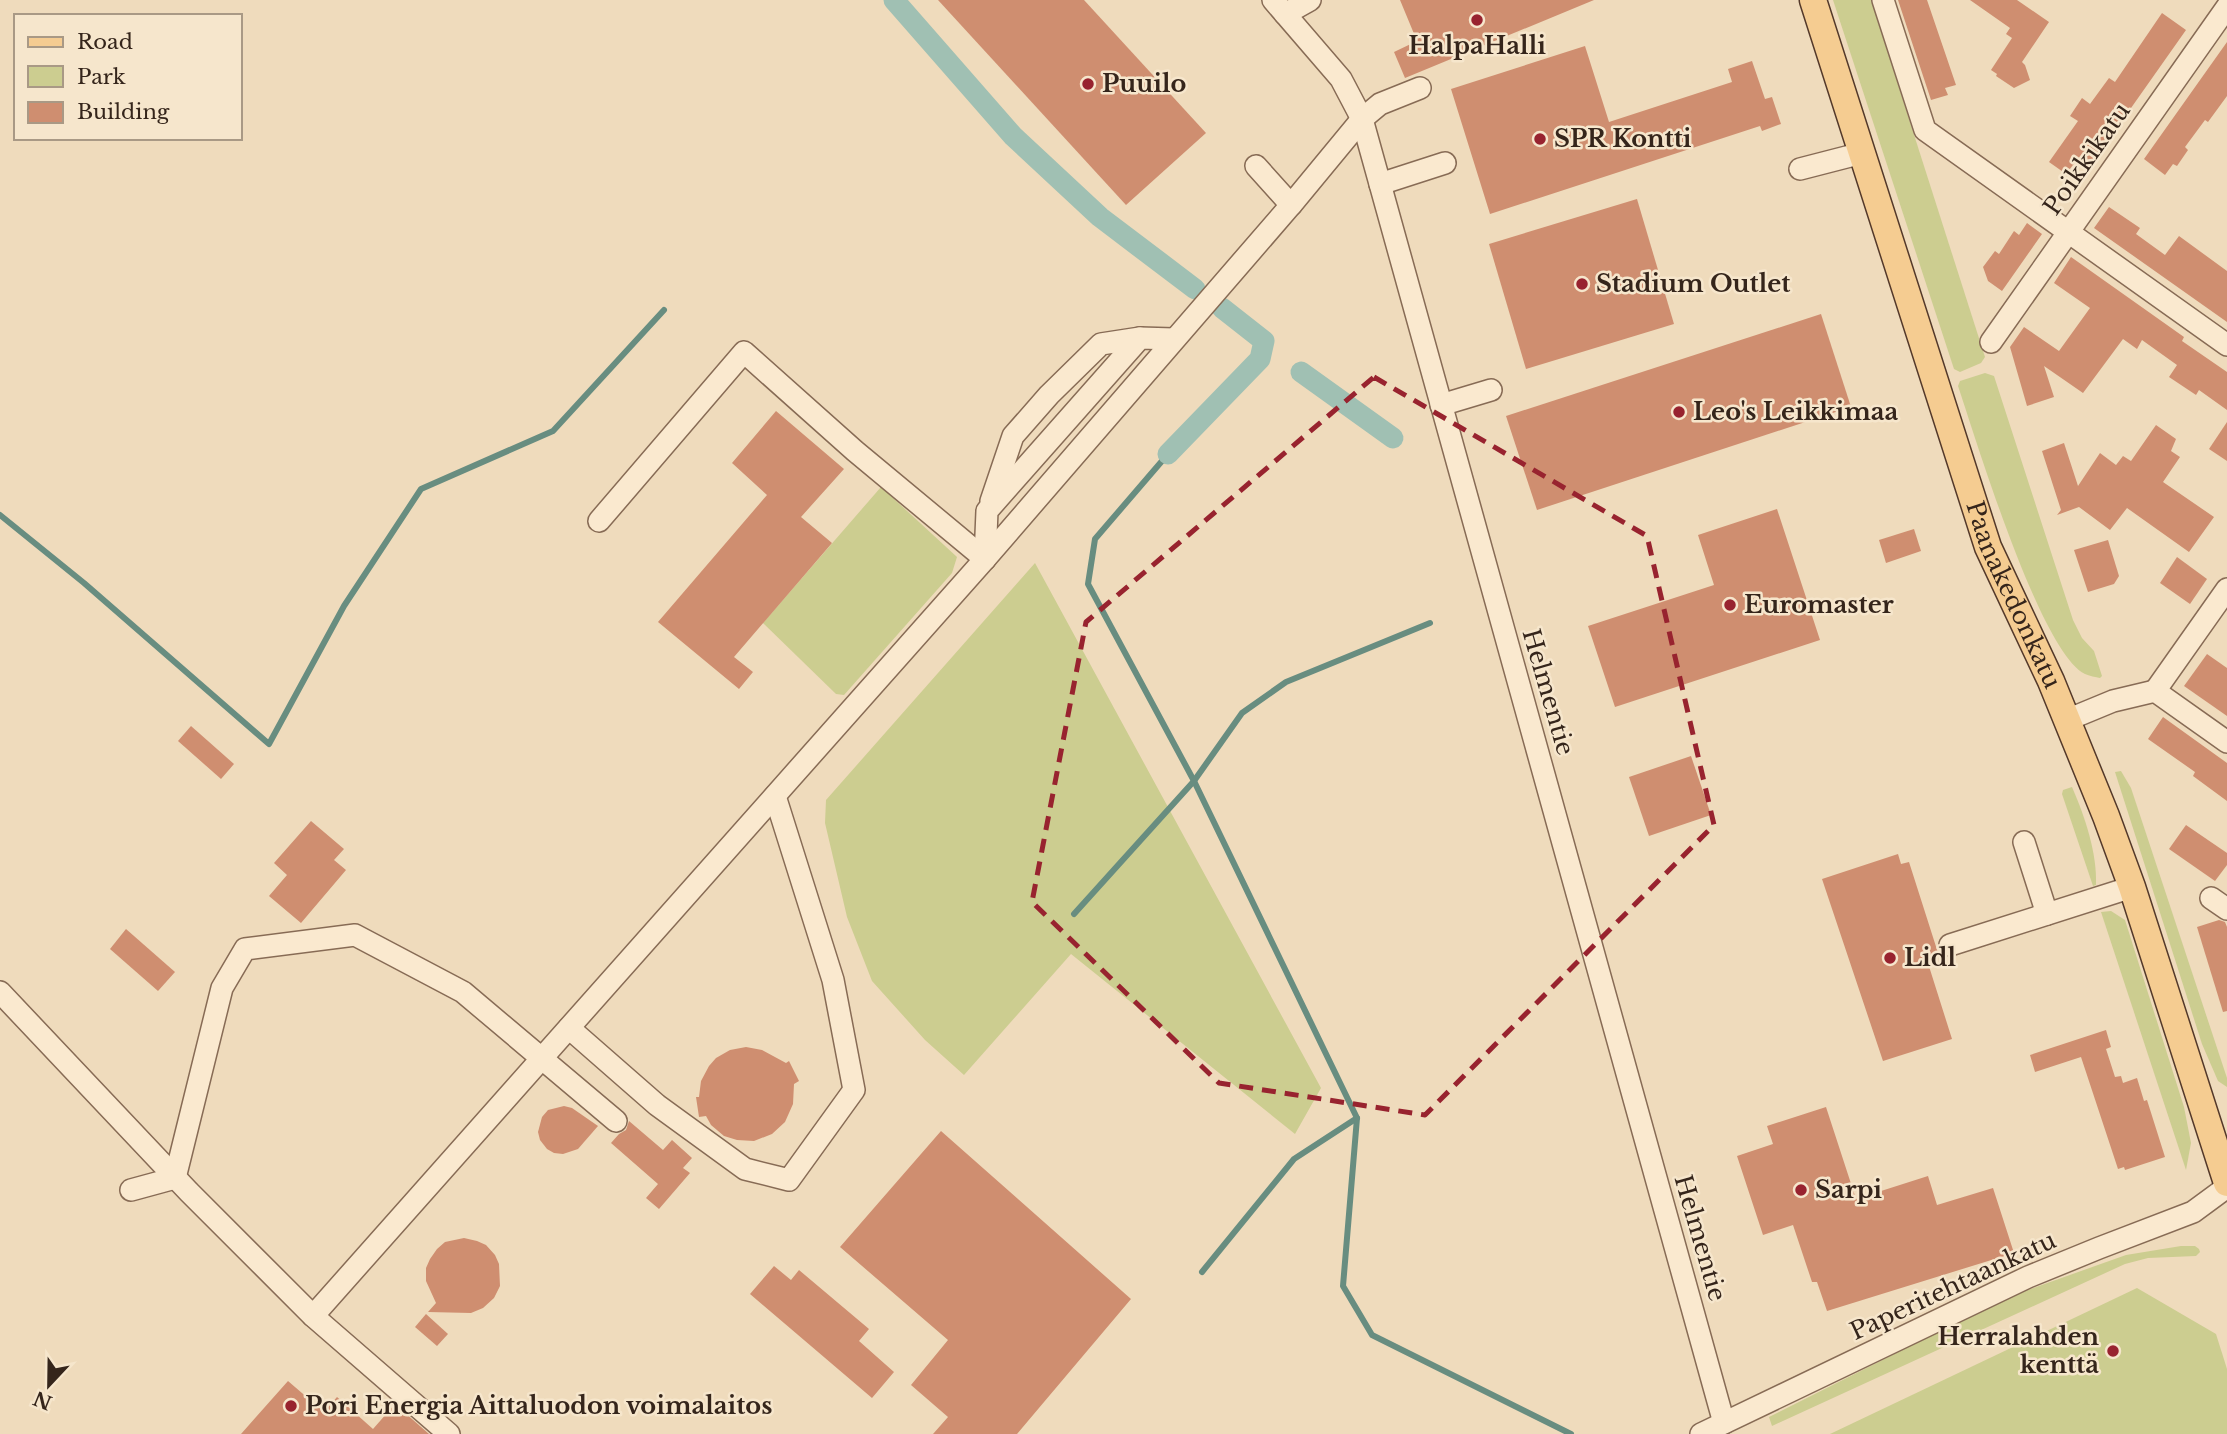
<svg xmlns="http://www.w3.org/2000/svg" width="2227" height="1434" viewBox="0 0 2227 1434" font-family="'Libre Baskerville',serif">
	<rect width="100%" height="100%" fill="#efdbbc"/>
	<!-- green -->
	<g fill="#cccd90">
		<path d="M1833,0H1871L1985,357L1981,363L1960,372L1954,369Z"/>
		<path d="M1985,373L1994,376L2073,620L2082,638L2094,651L2102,676L2100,678C2096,677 2089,676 2085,674C2040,652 1976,439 1958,386L1960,381Z"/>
		<path d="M881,487L957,557L952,573L844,695L836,694L763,623Z"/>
		<path d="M1035,563L1321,1088L1295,1134L1071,954L964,1075L925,1040L872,981L847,917L825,823L826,800Z"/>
		<path d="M2121,771L2131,788L2227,1078V1087L2218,1081L2202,1044L2115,772Z"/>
		<path d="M2072,787C2085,817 2097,852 2096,885L2093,886L2062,794L2063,790Z"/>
		<path d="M2111,911L2125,920L2184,1107L2191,1143L2186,1170L2101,912Z"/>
		<path d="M2181,1246H2195L2199,1249L2200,1252L2196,1256L2148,1258L2125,1264L1772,1426L1769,1417L2008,1297L2126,1255Z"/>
		<path d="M2137,1288L2216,1334L2227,1369V1434H1830Z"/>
	</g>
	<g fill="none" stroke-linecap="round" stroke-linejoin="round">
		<!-- stream -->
		<g stroke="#688d80" stroke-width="6">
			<path d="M1168,454L1095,539L1088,584L1194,781L1357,1118L1343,1286L1372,1335L1571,1434"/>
			<path d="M0,515L84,583L269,744L344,606L421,489L553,431L664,310"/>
			<path d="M1074,914L1194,781L1242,713L1286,682L1430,623"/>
			<path d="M1202,1272L1294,1159L1357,1118"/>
		</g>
		<!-- canal -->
		<g stroke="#a0c0b3" stroke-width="21">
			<path d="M894,0L1013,136L1100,217L1195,289"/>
			<path d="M1301,372L1393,438"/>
			<path d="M1168,454L1260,359L1264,341L1222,308"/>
		</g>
	</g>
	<!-- building -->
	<g fill="#cf8e70">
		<path d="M938,0H1084L1206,133L1126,205Z"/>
		<path d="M1400,0H1594L1405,78L1394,52L1417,41Z"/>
		<path d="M1898,0H1927L1956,85L1945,88L1948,95L1931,100Z"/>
		<path d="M1970,0H2017L2049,22L2022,62L2025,65L2030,80L2014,88L1996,76L1997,74L1991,70L2012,38L2006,34L2010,28Z"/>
		<path d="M2162,13L2186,30L2088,169L2076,161L2066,174L2049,162L2078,121L2070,116L2082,98L2090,104L2109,78L2115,82Z"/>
		<path d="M2227,42V96L2208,122L2205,120L2185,147L2188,150L2177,166L2173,164L2165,175L2144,159Z"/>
		<path d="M1585,46L1609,122L1732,82L1728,69L1752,61L1765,99L1772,97L1781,124L1762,131L1760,126L1490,214L1451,89Z"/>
		<path d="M1637,199L1674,324L1526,369L1489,244Z"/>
		<path d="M2109,207L2140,228L2136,234L2165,255L2179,236L2227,271V322L2094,228Z"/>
		<path d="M2027,223L2042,234L2002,291L1988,281L1983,267L1995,251L1999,254L2014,231L2019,235Z"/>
		<path d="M2071,257L2184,337L2182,341L2227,372V410L2199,390L2196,395L2169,377L2177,365L2142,340L2137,349L2123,339L2083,393L2044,366L2054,397L2027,406L2010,347L2024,327L2059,351L2090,308L2054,283Z"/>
		<path d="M1821,314L1851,407L1537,510L1506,416Z"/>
		<path d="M776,411L844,469L801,517L832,543L734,657L753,672L739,689L658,622L767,495L732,463Z"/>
		<path d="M2227,422V461L2209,449Z"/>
		<path d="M2156,425L2176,439L2171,451L2180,457L2163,482L2214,517L2189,552L2127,508L2110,530L2079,507L2057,515L2061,510L2042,451L2064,443L2078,486L2100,453L2116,465L2123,456L2131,461Z"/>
		<path d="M1777,509L1820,640L1615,707L1588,626L1714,585L1698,535Z"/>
		<path d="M1914,529L1921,551L1886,563L1879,540Z"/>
		<path d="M2108,540L2119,576L2114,584L2088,592L2074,550Z"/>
		<path d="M2177,557L2207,579L2190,604L2160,583Z"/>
		<path d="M2207,654L2227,668V716L2184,686Z"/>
		<path d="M2163,717L2227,763V801L2193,776L2195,772L2148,739Z"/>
		<path d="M191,726L234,764L221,779L178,741Z"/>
		<path d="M1691,756L1711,815L1649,836L1629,777Z"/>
		<path d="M311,821L344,849L334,860L346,870L301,923L269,896L287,875L274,863Z"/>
		<path d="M2186,825L2227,853V865L2215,881L2169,849Z"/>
		<path d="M1898,854L1901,864L1909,862L1939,956L1927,960L1952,1039L1883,1061L1822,879Z"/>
		<path d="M2219,920L2225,922L2227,927V1011L2223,1012L2197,927Z"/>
		<path d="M126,929L175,972L158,991L110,949Z"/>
		<path d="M2106,1030L2111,1047L2106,1049L2115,1077L2121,1076L2123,1083L2137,1078L2144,1101L2147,1100L2165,1157L2125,1170L2124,1167L2118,1169L2081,1057L2035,1072L2030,1055Z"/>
		<path d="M746,1047L762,1050L786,1063L789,1061L799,1081L794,1084L793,1104L785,1122L772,1134L754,1141L737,1140L724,1136L711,1125L706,1116L699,1117L696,1097H699L701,1081L709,1066L716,1058L730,1050Z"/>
		<path d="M564,1106L572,1108L598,1126L578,1149L563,1154L554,1153L547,1149L540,1140L538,1132L542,1117L548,1110Z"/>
		<path d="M1826,1107L1856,1199L1928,1176L1937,1205L1993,1188L2014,1253L1827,1311L1817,1282H1812L1793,1225L1763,1235L1737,1156L1773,1144L1767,1126Z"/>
		<path d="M629,1121L663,1150L672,1140L692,1158L683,1168L690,1173L659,1209L646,1198L658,1184L611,1143L619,1134L626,1130Z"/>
		<path d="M941,1131L1131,1299L1017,1434H933L948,1417L911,1385L948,1340L840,1247Z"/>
		<path d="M464,1238L477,1241L486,1245L495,1255L499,1264L500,1286L494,1298L483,1308L471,1313L428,1312L436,1303L426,1281V1268L430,1259L437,1249L445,1242Z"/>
		<path d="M774,1266L791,1280L799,1270L869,1329L859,1341L894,1372L872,1398L750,1294Z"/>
		<path d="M426,1314L448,1334L437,1346L415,1327Z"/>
		<path d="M288,1381L324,1412L337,1397L373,1429L395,1404L429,1434H241Z"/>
	</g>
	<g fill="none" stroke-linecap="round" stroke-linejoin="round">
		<defs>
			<g id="minor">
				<path d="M1273,0L1341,79L1362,119L1724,1423"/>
				<path d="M1883,0L1925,130L2227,345"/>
				<path d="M1285,14L1310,0"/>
				<path d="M1256,166L1291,205"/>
				<path d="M1800,169L1862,153"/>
				<path d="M1380,184L1445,163"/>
				<path d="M1991,342L2227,7"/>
				<path d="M1441,405L1491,390"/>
				<path d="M991,501L1013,436L1049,395L1101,344L1140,338"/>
				<path d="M599,521L744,352L855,451L985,559"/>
				<path d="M985,559L987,511L1140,338L1174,339"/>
				<path d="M2155,691L2227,589"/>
				<path d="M2067,720L2113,701L2155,691L2227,742"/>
				<path d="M2024,842L2047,914"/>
				<path d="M2211,898L2227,909"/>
				<path d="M1950,945L2132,887"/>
				<path d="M0,992L189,1192L313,1316L449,1434"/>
				<path d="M569,1028L657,1105L745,1169L789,1180L854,1090L833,980L775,796"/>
				<path d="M131,1190L175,1178L222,988L245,949L355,935L463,992L616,1121"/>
				<path d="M313,1316L985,559L1291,205L1362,119L1380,104L1420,88"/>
				<path d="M1701,1434L2028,1277L2099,1248L2193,1212L2227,1187"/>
			</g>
			<g id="major">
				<path id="s1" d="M1813,0L1988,547L2051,681L2106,816L2132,887L2227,1183"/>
			</g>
		</defs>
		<!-- minor casing -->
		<use href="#minor" stroke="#876b55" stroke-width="24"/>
		<!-- major casing -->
		<use href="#major" stroke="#54392a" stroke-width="29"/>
		<!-- minor -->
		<use href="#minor" stroke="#fae9cf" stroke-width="21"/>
		<!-- major -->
		<use href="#major" stroke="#f5cc91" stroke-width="26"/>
	</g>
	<!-- marked area -->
	<path fill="none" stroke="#98232f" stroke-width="5" stroke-dasharray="14 9" stroke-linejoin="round" d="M1374,377L1647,536L1714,825L1425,1115L1219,1083L1032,902L1086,622Z"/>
	<!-- markers -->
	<g fill="#98232f" stroke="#f6e6cc" stroke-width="2.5">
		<circle cx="1477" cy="20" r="7"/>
		<circle cx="1088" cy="84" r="7"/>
		<circle cx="1540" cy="139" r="7"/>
		<circle cx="1582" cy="284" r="7"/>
		<circle cx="1679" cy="412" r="7"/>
		<circle cx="1730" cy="605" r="7"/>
		<circle cx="1890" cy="958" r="7"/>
		<circle cx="1801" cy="1190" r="7"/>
		<circle cx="2113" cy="1351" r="7"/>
		<circle cx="291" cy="1406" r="7"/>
	</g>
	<g text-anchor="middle" stroke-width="5" stroke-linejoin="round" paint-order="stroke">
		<!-- poi labels -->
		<g font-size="24" font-weight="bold" fill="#35251b" stroke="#f6e6cc" text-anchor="start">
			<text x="1477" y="54" text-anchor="middle">HalpaHalli</text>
			<text x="1102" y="92">Puuilo</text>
			<text x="1554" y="147">SPR Kontti</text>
			<text x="1596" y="292">Stadium Outlet</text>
			<text x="1693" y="420">Leo's Leikkimaa</text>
			<text x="1744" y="613">Euromaster</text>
			<text x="1904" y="966">Lidl</text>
			<text x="1815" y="1198">Sarpi</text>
			<text x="2099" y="1345" text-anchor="end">Herralahden<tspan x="2099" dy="28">kenttä</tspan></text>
			<text x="305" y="1414">Pori Energia Aittaluodon voimalaitos</text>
		</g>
		<!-- street labels -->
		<g font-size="24" fill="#35251b" stroke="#f6e6cc">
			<text transform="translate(2087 159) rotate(-55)" y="8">Poikkikatu</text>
			<text dy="8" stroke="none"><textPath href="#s1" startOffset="628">Paanakedonkatu</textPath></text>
			<text transform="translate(1548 692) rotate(74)" y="8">Helmentie</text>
			<text transform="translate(1700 1238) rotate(74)" y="8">Helmentie</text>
			<text transform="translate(1953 1286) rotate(-25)" y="8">Paperitehtaankatu</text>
		</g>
	</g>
	<!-- legend -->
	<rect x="14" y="14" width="228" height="126" fill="#f6e6cc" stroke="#a99985" stroke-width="2"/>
	<rect x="28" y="37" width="35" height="10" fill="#f5cc91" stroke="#a99985" stroke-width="2"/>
	<text x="77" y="49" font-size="21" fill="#35251b">Road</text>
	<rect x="28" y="66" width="35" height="21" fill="#cccd90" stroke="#a99985" stroke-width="2"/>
	<text x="77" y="84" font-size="21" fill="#35251b">Park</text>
	<rect x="28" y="102" width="35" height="21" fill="#cf8e70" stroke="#a99985" stroke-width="2"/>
	<text x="77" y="119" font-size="21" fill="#35251b">Building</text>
	<!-- north arrow -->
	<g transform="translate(49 1385) rotate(202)" stroke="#f6e6cc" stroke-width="5" paint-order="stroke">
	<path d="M0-5L12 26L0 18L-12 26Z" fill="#35251b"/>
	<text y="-10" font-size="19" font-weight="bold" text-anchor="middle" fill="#35251b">N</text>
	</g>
</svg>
